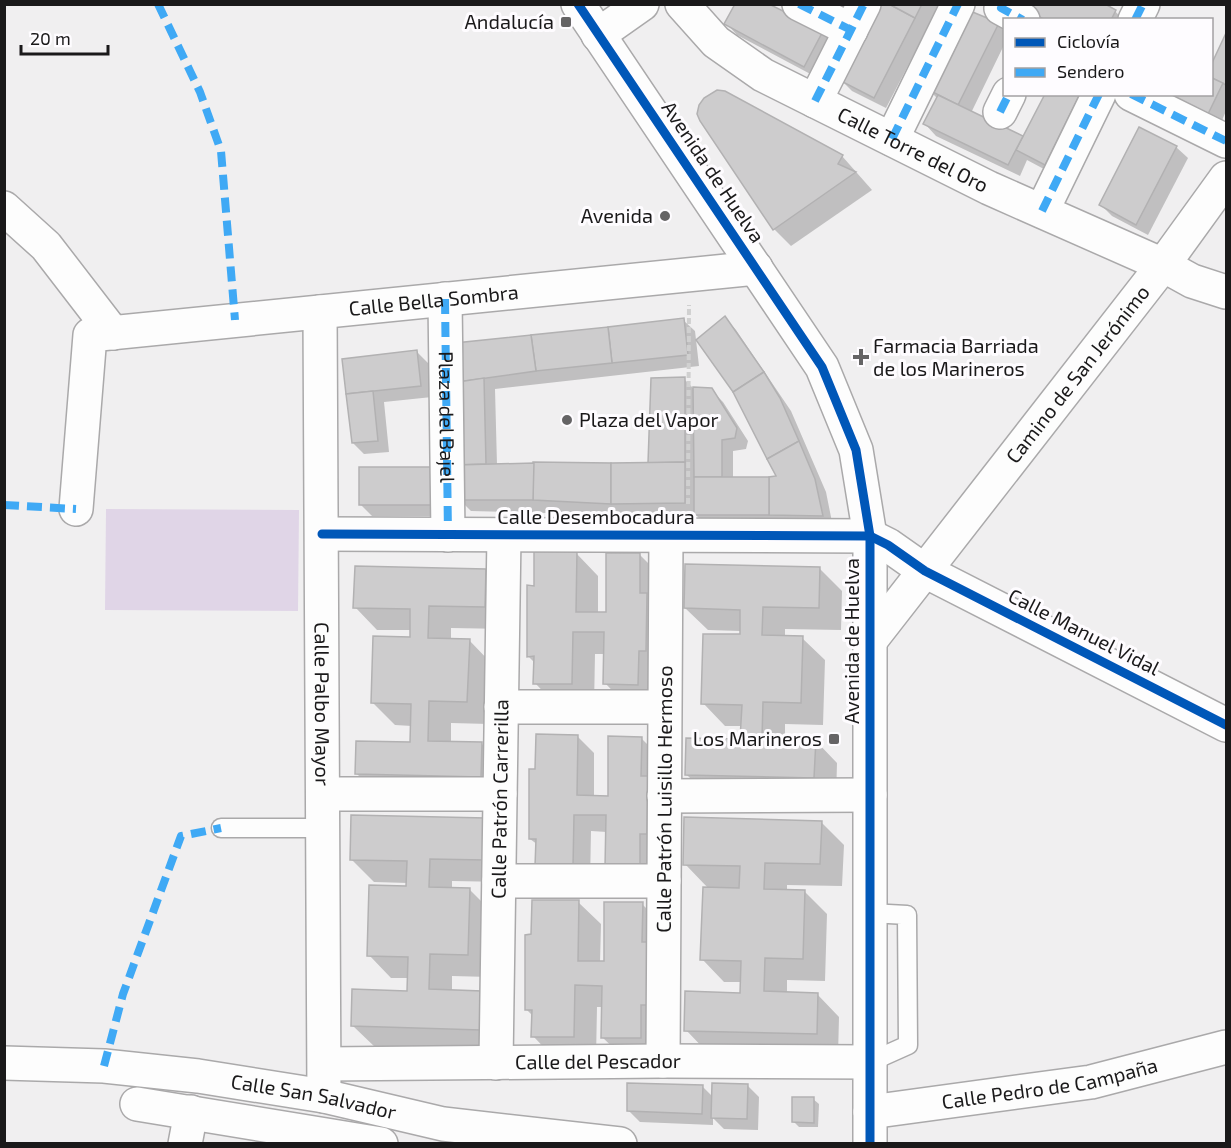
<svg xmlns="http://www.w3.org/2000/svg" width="1231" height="1148" viewBox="0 0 1231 1148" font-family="'Exo 2',sans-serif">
	<rect width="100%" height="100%" fill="#f0eff0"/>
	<!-- green -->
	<path fill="#e0d5e7" d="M106,509L299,510L298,611L105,610Z"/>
	<!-- shadow -->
	<g fill="#0003">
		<path d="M879,4H940L886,108L852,91L841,80Z"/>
		<path d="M1017,4L1115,11L1123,20H1032Z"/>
		<path d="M726,23L822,32L833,43L816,77L737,35Z"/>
		<path d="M998,24L1004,31V45L971,113L1023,138L1046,94H1092L1057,176L1027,160L1020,176L936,136L925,124L938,99L927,88Z"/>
		<path d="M1226,36V111L1220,125L1161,94H1212V67Z"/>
		<path d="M1176,147L1188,158L1148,235L1112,216L1101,205Z"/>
		<path d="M842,156L872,190L791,246L774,229Z"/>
		<path d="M725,318L736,330L791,411L826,492L833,527L707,526L695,514L623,515L471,511L459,499L460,382L683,320L695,331L699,366L495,389L497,465L650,464L684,379L694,389L711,390L723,402L748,441L746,449L733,451V478H778Z"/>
		<path d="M417,352L428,363L432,397L384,402L389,452L364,454L353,443L344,360Z"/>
		<path d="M434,469L445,516H372L360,504Z"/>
		<path d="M576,553L598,576V614H607L640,555L662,577L660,706H627L605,683V654H595L594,706H557L535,683V663L528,656L535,587Z"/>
		<path d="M819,568L842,591L841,630L785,629V637L802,638L825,660L823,725L785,724V740H815L837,763L836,799L709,797L686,774L742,740V726H725L703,703L741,636V631L708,630L685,608Z"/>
		<path d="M485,571L508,593L507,629L451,628V640H469L491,663L489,724L451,723V743H481L504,766L503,799L379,796L356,773L412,743V726L395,725L373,703L411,639V630H377L355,607Z"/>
		<path d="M577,736L594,753V797H609L641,738L658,755L656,884L607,832L591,831L590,883L530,839L537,770Z"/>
		<path d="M486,820L507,882L452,881V889H469L492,912L490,977L452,976V992L503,1052L376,1048L353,1026L409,992V978H391L369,955L407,887L408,883L374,882L352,860Z"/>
		<path d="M821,822L844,845L842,886L787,885V891H804L827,914L825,981L787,980V993L817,994L839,1017L838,1056L708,1053L686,1030L742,994V982H724L702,959L709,889L685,864Z"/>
		<path d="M578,902L601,924L600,963H605L642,904L664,926L663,1060L625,1059L602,1037L603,1007H597L596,1059H555L533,1036V1016L526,1009L533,936Z"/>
		<path d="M702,1086L713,1097L748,1086L759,1097L758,1130L724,1129L713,1118V1125L640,1122L629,1111Z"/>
		<path d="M813,1099L819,1104L818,1127H799L794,1122Z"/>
	</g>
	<!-- building -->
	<g fill="#cdcccd" stroke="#b2b1b2" stroke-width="1.5">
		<path d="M735,4H769L823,31L804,67L724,24Z"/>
		<path d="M879,4H889L915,18L874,98L839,80Z"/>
		<path d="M889,4H922L915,18Z"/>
		<path d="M1016,4H1105L1116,10L1111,20H1045Z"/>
		<path d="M963,8L999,23L958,105L925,88Z"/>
		<path d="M1226,33V85L1212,78V63Z"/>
		<path d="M1212,78L1223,83L1208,114L1169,94H1212Z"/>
		<path d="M717,90L725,91L843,155L838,164L856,172L773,230L700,121L697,114L699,105L704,98Z"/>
		<path d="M1045,94H1080L1045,165L1016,150Z"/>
		<path d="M938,95L1023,136L1008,165L923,124Z"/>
		<path d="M1139,127L1177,146L1136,225L1099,205Z"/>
		<path d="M725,316L764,372L733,392L696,340Z"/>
		<path d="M684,318L688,355L612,363L608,327Z"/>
		<path d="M608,327L612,363L536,371L531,335Z"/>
		<path d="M531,335L536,371L458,382L455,343Z"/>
		<path d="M417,350L421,386L346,394L342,359Z"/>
		<path d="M764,372L780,398L799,441L767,459L733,392Z"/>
		<path d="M685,377V462L648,463L651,378Z"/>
		<path d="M484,378L486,464L456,465L458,382Z"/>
		<path d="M693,387L712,388L737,428L735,438L722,440V477H694Z"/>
		<path d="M373,391L378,441L352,443L346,394Z"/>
		<path d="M799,441L815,479L823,516L769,515V477L776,476L767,459Z"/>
		<path d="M533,462L611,463V504L533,500Z"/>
		<path d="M685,462V503L611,504V463Z"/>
		<path d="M534,463L533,500H458L456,465Z"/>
		<rect x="359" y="467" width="75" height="38"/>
		<rect x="694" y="477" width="75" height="38"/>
		<path d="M534,551H577L576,612H606V553H640V593H647L646,651H639L638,685L603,684L604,632H573L572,684H533L534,656L527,657V585L534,586Z"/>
		<path d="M685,564L820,567L819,608L763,607L762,635L803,636L801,703L763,702L762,738L816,739L814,778L685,775L686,738L740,739L742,705L701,704L703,634H740V610L684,608Z"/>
		<path d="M355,566L486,569L485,607L429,606L428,638L470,639L467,702L429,701L428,741L482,742L481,777L355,774L356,741L410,742L411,704L371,703L373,636L410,637V609L353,608Z"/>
		<path d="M536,734L578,735L577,795L608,796V736L642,737L641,776H648L647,834H640V867H605L606,815H574L573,867L535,866L536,839H529V769H535Z"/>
		<path d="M351,815L486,818L485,860L430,859L429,887L470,888L468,955L430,954L429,989L482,991L481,1030L351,1026L352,989L407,991L408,957L367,956L369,885L406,886L407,861L350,860Z"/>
		<path d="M684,817L822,821L820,864L765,863L764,889L805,890L803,959L765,958L764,991L818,993L817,1034L684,1031L685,991L740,993L741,961L700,960L703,887L739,888L740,866L683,865Z"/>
		<path d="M532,900H579L578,961H604V902H643L642,942H649L648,1005H641V1038H601L602,986L575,985L574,1037H531L532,1010H525V935L531,934Z"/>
		<path d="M627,1083L703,1085L702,1114L627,1111Z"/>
		<path d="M712,1083L748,1084L747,1119L711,1118Z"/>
		<path d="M792,1097H814V1123L792,1122Z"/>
	</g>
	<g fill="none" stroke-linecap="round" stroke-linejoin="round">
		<defs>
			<g id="lane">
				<path d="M221,828H323"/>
				<path d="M870,913L907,915L908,1045L870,1062"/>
			</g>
			<g id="street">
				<path id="s1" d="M682,4L716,42L763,75L989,188L1163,265L1192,281L1226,292"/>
				<path d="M799,4L851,30"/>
				<path d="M1003,4L1001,8L1023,20"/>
				<path d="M1135,20L1143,4"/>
				<path d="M598,35L642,4"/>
				<path d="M1131,94L1226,141"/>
				<path d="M815,101L864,4"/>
				<path d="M1000,112L1009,94"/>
				<path d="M892,139L958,4"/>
				<path d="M4,208L46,246L113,333"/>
				<path d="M1042,211L1099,94"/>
				<path d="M445,299L448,535"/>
				<path id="s2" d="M320,312L324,1096"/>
				<path id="s3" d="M76,509L90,335L756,268"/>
				<path d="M322,534L870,536L888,545L925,571L1226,725"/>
				<path d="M501,707H664"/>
				<path d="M323,794H500"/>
				<path d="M664,796L870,795"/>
				<path d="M499,881H664"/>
				<path id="s4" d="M663,1061L666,536"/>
				<path id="s5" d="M4,1063L104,1066L198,1076L324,1096L443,1124L620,1144"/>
				<path id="s6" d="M496,1063L504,535"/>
				<path id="s7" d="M325,1064L663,1061L870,1062"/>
				<path d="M137,1104L381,1144"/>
				<path d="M185,1144L191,1112"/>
			</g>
			<g id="secondary">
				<path d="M578,4L822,367L856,450L870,536V1144"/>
				<path id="s8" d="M870,641L1163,265L1226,178"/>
				<path id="s9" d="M870,1112L1091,1082L1226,1047"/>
			</g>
		</defs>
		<!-- lane casing -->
		<use href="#lane" stroke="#aaa9aa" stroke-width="21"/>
		<!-- street casing -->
		<use href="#street" stroke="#aaa9aa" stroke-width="36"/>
		<!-- secondary casing -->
		<use href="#secondary" stroke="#aaa9aa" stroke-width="36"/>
		<!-- path -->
		<path stroke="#d0d0d0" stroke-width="4" stroke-dasharray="6 3" stroke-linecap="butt" d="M688,504L689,305"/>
		<!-- lane -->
		<use href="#lane" stroke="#fdfdfd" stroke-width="18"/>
		<!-- street -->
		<use href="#street" stroke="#fdfdfd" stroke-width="33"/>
		<!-- secondary -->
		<use href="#secondary" stroke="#fdfdfd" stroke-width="33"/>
		<!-- quiet -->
		<g stroke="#3fa9f5" stroke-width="8" stroke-dasharray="15 8" stroke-linecap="butt">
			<path d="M158,4L200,92L221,151L235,320"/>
			<path d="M799,4L851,30"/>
			<path d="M1003,4L1001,8L1023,20"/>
			<path d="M1135,20L1143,4"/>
			<path d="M1131,94L1226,141"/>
			<path d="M815,101L864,4"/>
			<path d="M1000,112L1009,94"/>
			<path d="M892,139L958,4"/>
			<path d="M1042,211L1099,94"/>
			<path id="s10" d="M445,299L448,535"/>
			<path d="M4,505L76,509"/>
			<path d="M104,1066L123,994L181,836L221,828"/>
		</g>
		<defs>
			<g id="cycleway">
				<path d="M578,4L822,367L856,450L870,536V1144"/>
				<path d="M322,534L870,536L888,545L925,571L1226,725"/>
			</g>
		</defs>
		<!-- cycleway casing -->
		<use href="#cycleway" stroke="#fefcff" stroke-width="13"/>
		<!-- cycleway -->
		<use href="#cycleway" stroke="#0057b8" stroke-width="9"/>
	</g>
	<!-- markers -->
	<g fill="#656465" stroke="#fefcff" stroke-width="2">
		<rect x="560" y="16" width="12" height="12" rx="3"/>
		<circle cx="665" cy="216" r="6"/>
		<path d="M858 348h6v6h6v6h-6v6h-6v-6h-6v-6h6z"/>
		<circle cx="567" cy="420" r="6"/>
		<rect x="828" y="733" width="12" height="12" rx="3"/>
	</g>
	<g text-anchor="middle" stroke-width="6" stroke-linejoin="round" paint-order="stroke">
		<!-- poi labels -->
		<g font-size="20" fill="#1a191a" stroke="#fefcff" text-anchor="end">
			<text x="554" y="29">Andalucía</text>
			<text x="653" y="223">Avenida</text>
			<text x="873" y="353" text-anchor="start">Farmacia Barriada<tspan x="873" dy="23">de los Marineros</tspan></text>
			<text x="579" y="427" text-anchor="start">Plaza del Vapor</text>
			<text x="822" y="746">Los Marineros</text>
		</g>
		<!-- street labels -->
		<g font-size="20" fill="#1a191a" stroke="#fefcff">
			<text dy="7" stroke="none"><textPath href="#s1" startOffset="276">Calle Torre del Oro</textPath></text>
			<text transform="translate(713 172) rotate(56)" y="7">Avenida de Huelva</text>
			<text dy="7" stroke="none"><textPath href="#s3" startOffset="520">Calle Bella Sombra</textPath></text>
			<text dy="7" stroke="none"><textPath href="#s8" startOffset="338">Camino de San Jerónimo</textPath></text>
			<text dy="7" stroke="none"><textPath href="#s10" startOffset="118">Plaza del Bajel</textPath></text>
			<text x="596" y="524">Calle Desembocadura</text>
			<text transform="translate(1084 632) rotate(27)" y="7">Calle Manuel Vidal</text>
			<text transform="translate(852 641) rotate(-90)" y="7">Avenida de Huelva</text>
			<text dy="7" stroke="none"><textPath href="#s2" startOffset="392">Calle Palbo Mayor</textPath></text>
			<text dy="7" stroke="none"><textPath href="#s4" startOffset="262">Calle Patrón Luisillo Hermoso</textPath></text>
			<text dy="7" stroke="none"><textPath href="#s6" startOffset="264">Calle Patrón Carrerilla</textPath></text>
			<text dy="7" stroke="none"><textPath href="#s7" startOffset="273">Calle del Pescador</textPath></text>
			<text dy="7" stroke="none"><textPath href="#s9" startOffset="182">Calle Pedro de Campaña</textPath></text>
			<text dy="7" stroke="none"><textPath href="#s5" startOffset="312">Calle San Salvador</textPath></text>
		</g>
	</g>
	<!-- border -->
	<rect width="1231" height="1148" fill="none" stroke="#1a191a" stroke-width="12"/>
	<!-- legend -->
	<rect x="1003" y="18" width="210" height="78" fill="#fefcff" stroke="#a3a1a3" stroke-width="1.5"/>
	<rect x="1015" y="38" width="30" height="9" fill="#0057b8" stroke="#a3a1a3" stroke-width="1.5"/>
	<text x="1057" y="48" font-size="18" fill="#1a191a">Ciclovía</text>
	<rect x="1015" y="68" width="30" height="9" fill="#3fa9f5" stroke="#a3a1a3" stroke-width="1.5"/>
	<text x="1057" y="78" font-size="18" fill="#1a191a">Sendero</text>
	<!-- scale -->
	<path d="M21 45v9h87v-9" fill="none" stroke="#1a191a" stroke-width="3"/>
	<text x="30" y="45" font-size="18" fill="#1a191a" stroke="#fefcff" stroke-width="4.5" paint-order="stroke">20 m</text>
</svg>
